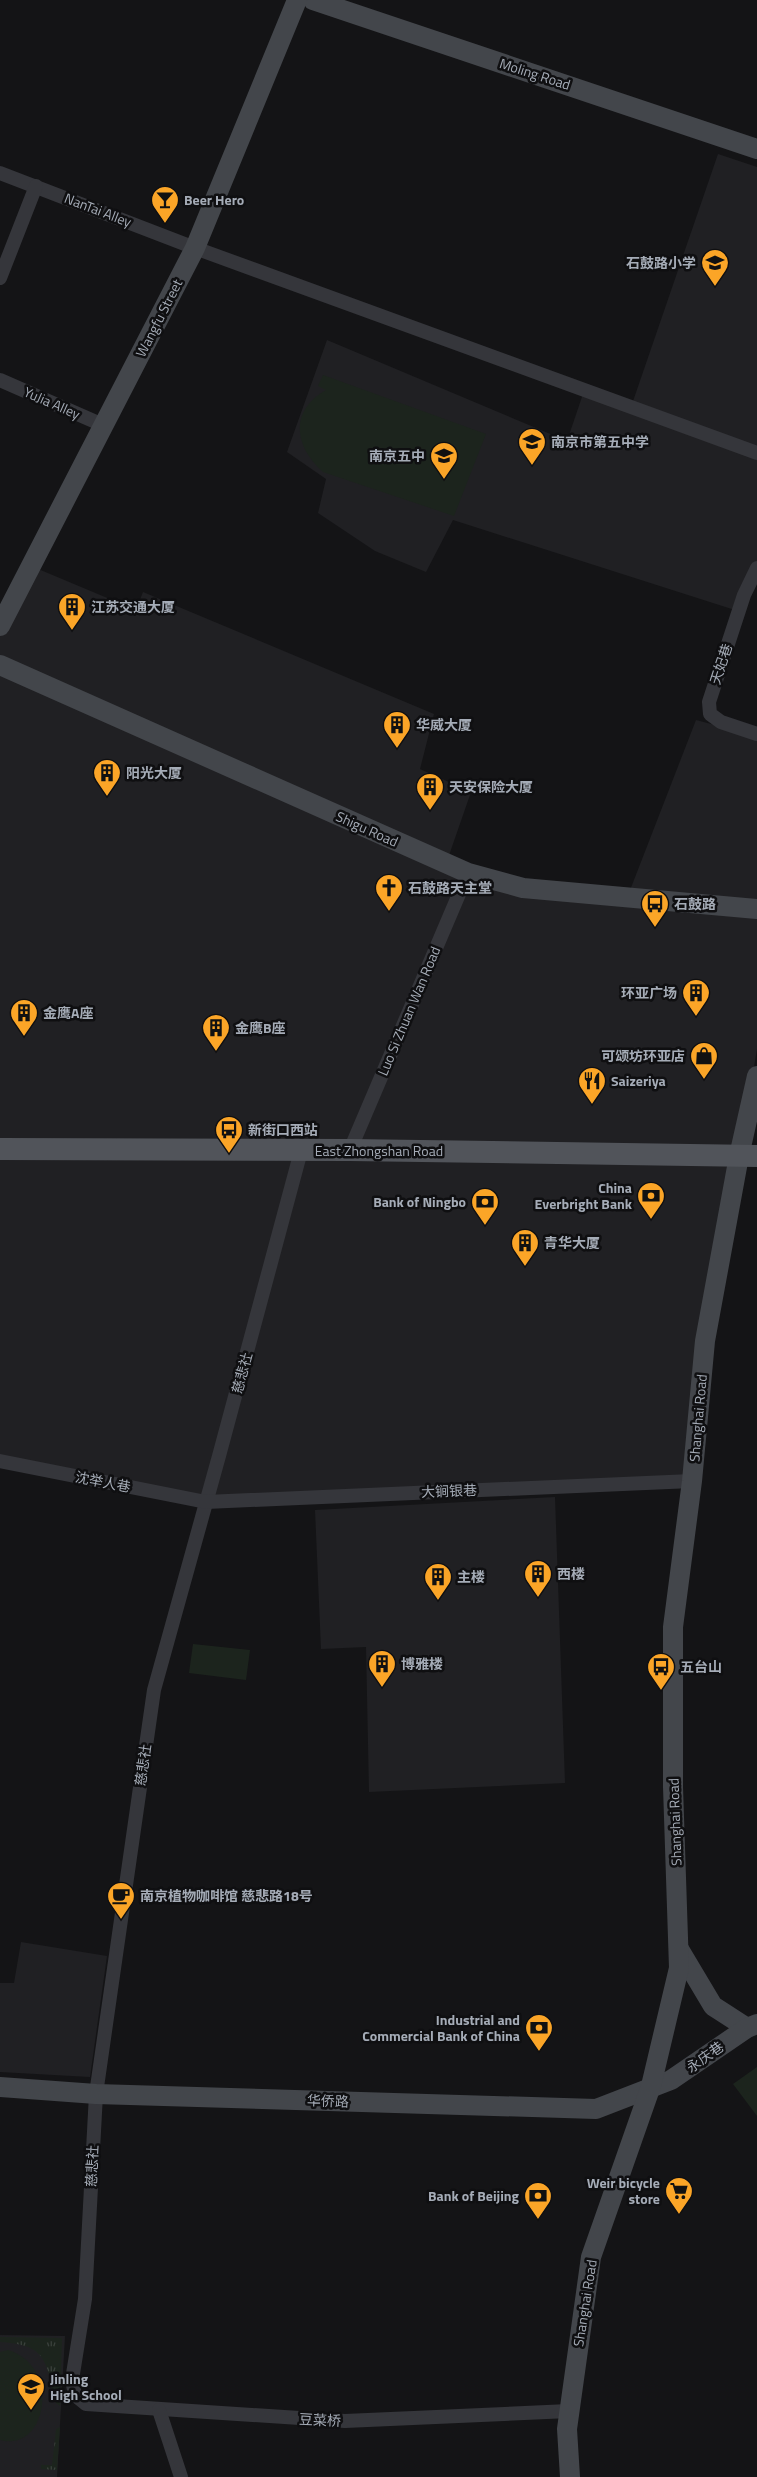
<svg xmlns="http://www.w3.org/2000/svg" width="757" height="2477" viewBox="0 0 757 2477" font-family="'Titillium Web','Noto Sans SC',sans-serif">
	<defs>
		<pattern id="grass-tufts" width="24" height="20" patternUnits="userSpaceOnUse" patternTransform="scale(1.25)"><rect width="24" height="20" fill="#1c241d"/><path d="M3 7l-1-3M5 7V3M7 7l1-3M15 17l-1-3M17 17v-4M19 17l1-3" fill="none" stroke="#3a413c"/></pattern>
	</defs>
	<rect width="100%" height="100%" fill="#141416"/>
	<!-- built -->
	<g fill="#202023">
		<path d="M718,154L757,167V568L738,611L453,520L426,572L375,551L318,513L326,479L287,452L327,340L567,441L584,391L631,407Z"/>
		<path d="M31,566L136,610L143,592L434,714L420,769L471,792L446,864L627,898L696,720L757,736V1049L739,1156L692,1481L206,1502L0,1461V626Z"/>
		<path d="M555,1497L565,1783L369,1792L366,1647L321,1649L315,1510Z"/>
		<path d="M21,1942L107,1956L90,2077L0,2072V1983H14Z"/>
		<path d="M0,2335L65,2336L57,2477H0Z"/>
	</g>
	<!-- grass -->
	<g fill="url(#grass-tufts)">
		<path d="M0,2337L62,2338L60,2406L56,2403C45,2362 49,2345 0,2342Z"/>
		<path d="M60,2427L57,2470L41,2469V2465H52L56,2429Z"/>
	</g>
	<!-- green -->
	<g fill="#1c241d">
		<path d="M323,375L486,434L454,516L323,472C294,446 289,411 326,390L318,386Z"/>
		<path d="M193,1644L250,1650L246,1680L189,1673Z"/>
		<path d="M757,2067V2116L733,2084Z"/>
		<path d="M8,2350C62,2366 47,2453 0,2440V2352Z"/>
	</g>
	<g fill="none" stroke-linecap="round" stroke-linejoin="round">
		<!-- street -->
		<g stroke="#35363b" stroke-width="14">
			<path d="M0,173L195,248L757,453"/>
			<path d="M0,278L36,186"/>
			<path d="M0,380L105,426"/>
			<path d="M757,568L744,595L709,702L710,714L721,722L757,734"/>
			<path d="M350,1150L468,873"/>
			<path d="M301,1151L219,1456L154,1690L96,2094L85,2299L72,2380L75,2395L86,2404L345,2421L569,2411"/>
			<path d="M0,1461L206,1502L692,1481"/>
			<path d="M159,2410L181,2477"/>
		</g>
		<!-- secondary -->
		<g stroke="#43464b" stroke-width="20">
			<path d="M313,0L757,149"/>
			<path d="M0,626L195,248L297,0"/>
			<path d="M0,665L468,873L523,888L757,909"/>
			<path d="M679,1949L713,2006L747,2028"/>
			<path d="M0,2087L96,2094L596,2109L671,2080L747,2028L757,2024"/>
			<path d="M570,2477L567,2429L591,2257L651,2086L679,1968L673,1787V1627L692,1481L705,1341L739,1156L757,1076"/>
		</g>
		<!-- primary -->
		<path stroke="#51545a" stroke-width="22" d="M0,1149L350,1150L757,1156"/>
	</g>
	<!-- icons -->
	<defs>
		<symbol id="bar-pin" viewBox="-11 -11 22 30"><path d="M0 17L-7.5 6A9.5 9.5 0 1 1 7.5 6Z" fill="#fba527" stroke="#0f0f11"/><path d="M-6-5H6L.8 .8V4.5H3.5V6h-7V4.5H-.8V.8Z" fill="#111"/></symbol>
		<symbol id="school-pin" viewBox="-11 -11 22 30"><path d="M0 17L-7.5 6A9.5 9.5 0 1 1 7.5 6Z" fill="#fba527" stroke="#0f0f11"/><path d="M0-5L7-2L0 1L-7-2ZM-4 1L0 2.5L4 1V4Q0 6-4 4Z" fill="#111"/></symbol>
		<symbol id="building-pin" viewBox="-11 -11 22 30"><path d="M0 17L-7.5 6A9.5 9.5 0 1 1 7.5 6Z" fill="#fba527" stroke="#0f0f11"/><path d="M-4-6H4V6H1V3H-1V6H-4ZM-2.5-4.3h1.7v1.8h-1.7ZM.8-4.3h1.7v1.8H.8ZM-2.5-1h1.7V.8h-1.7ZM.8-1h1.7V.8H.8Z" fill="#111"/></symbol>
		<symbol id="church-pin" viewBox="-11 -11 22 30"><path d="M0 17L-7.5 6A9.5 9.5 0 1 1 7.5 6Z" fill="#fba527" stroke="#0f0f11"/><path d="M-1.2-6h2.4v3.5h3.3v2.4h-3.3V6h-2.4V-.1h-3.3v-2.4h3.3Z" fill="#111"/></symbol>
		<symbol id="bus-pin" viewBox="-11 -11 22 30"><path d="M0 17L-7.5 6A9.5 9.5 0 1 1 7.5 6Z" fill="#fba527" stroke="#0f0f11"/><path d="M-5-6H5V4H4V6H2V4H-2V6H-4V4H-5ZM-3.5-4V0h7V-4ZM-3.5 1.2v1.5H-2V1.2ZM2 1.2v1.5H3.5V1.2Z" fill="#111"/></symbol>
		<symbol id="shop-pin" viewBox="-11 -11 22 30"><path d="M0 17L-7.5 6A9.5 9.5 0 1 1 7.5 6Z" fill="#fba527" stroke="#0f0f11"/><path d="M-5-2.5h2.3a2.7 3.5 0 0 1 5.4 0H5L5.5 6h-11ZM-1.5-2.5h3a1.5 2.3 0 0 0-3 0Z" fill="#111"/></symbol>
		<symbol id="restaurant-pin" viewBox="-11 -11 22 30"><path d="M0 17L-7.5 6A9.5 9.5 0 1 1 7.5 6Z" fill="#fba527" stroke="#0f0f11"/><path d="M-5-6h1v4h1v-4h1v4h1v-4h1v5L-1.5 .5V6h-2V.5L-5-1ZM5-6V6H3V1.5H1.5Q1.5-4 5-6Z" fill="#111"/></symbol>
		<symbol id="bank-pin" viewBox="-11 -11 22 30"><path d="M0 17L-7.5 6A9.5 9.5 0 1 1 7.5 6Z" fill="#fba527" stroke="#0f0f11"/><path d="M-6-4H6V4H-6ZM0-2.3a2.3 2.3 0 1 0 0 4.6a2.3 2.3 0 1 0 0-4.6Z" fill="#111"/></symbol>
		<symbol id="cafe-pin" viewBox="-11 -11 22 30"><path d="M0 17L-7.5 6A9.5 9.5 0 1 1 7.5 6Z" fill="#fba527" stroke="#0f0f11"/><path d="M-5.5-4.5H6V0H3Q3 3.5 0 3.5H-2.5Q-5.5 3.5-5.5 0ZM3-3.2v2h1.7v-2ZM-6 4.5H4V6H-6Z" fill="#111"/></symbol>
		<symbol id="supermarket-pin" viewBox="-11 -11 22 30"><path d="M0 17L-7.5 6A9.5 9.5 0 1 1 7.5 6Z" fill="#fba527" stroke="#0f0f11"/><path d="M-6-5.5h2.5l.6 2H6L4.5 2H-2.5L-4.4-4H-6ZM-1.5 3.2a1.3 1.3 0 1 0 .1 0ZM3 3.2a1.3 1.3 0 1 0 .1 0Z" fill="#111"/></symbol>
	</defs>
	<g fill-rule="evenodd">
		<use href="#bar-pin" x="149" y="184" width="32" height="43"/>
		<use href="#school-pin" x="699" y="247" width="32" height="43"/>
		<use href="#school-pin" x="516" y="426" width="32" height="43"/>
		<use href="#school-pin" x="428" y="440" width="32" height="43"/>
		<use href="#building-pin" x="56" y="591" width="32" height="43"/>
		<use href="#building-pin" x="381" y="709" width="32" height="43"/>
		<use href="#building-pin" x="91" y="757" width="32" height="43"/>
		<use href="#building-pin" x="414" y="771" width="32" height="43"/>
		<use href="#church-pin" x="373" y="872" width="32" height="43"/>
		<use href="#bus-pin" x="639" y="888" width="32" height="43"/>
		<use href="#building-pin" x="680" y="977" width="32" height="43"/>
		<use href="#building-pin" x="8" y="997" width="32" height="43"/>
		<use href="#building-pin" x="200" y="1012" width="32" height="43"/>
		<use href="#shop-pin" x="688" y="1040" width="32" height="43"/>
		<use href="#restaurant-pin" x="576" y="1065" width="32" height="43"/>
		<use href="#bus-pin" x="213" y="1114" width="32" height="43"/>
		<use href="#bank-pin" x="635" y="1180" width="32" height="43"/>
		<use href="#bank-pin" x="469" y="1186" width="32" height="43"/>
		<use href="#building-pin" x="509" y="1227" width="32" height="43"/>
		<use href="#building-pin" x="522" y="1558" width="32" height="43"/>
		<use href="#building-pin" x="422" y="1561" width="32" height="43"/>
		<use href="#building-pin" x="366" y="1648" width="32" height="43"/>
		<use href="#bus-pin" x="645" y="1651" width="32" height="43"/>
		<use href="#cafe-pin" x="105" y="1880" width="32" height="43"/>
		<use href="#bank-pin" x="523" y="2012" width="32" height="43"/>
		<use href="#supermarket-pin" x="663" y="2175" width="32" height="43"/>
		<use href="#bank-pin" x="522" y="2180" width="32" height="43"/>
		<use href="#school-pin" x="15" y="2371" width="32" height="43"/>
	</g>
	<g text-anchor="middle" stroke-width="5" stroke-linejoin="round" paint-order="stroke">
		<!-- street labels -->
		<g font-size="14" fill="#a5acb7" stroke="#0f0f11">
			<text transform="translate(535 74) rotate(18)" y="5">Moling Road</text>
			<text transform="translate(98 210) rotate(21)" y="5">NanTai Alley</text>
			<text transform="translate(159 318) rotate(-63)" y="5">Wangfu Street</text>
			<text transform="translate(52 403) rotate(24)" y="5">YuJia Alley</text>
			<text transform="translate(721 664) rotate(-72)" y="5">天妃巷</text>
			<text transform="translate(367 829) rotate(24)" y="5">Shigu Road</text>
			<text transform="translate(409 1011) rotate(-67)" y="5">Luo Si Zhuan Wan Road</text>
			<text x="379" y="1156">East Zhongshan Road</text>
			<text transform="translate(242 1373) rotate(-75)" y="5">慈悲社</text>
			<text transform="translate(698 1418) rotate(-85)" y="5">Shanghai Road</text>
			<text transform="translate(103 1482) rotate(11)" y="5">沈举人巷</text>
			<text transform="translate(449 1491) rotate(-2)" y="5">大锏银巷</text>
			<text transform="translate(143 1765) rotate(-82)" y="5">慈悲社</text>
			<text transform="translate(675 1822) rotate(-92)" y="5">Shanghai Road</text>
			<text transform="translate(705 2057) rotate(-35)" y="5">永庆巷</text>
			<text transform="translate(328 2101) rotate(2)" y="5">华侨路</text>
			<text transform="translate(92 2166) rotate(-87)" y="5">慈悲社</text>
			<text transform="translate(585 2303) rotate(-81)" y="5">Shanghai Road</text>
			<text transform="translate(320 2420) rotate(3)" y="5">豆菜桥</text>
		</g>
		<!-- poi labels -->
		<g font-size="14" font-weight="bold" fill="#a5acb7" stroke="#0f0f11" text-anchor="start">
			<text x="184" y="205">Beer Hero</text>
			<text x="696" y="268" text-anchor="end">石鼓路小学</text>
			<text x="551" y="447">南京市第五中学</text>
			<text x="425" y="461" text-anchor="end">南京五中</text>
			<text x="91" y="612">江苏交通大厦</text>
			<text x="416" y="730">华威大厦</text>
			<text x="126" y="778">阳光大厦</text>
			<text x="449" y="792">天安保险大厦</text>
			<text x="408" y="893">石鼓路天主堂</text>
			<text x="674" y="909">石鼓路</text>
			<text x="677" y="998" text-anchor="end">环亚广场</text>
			<text x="43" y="1018">金鹰A座</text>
			<text x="235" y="1033">金鹰B座</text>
			<text x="685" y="1061" text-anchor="end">可颂坊环亚店</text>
			<text x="611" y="1086">Saizeriya</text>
			<text x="248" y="1135">新街口西站</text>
			<text x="632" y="1193" text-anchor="end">China<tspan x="632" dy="16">Everbright Bank</tspan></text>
			<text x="466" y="1207" text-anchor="end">Bank of Ningbo</text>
			<text x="544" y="1248">青华大厦</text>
			<text x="557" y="1579">西楼</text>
			<text x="457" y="1582">主楼</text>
			<text x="401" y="1669">博雅楼</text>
			<text x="680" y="1672">五台山</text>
			<text x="140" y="1901">南京植物咖啡馆 慈悲路18号</text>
			<text x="520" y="2025" text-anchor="end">Industrial and<tspan x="520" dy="16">Commercial Bank of China</tspan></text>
			<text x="660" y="2188" text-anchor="end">Weir bicycle<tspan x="660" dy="16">store</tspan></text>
			<text x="519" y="2201" text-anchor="end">Bank of Beijing</text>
			<text x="50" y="2384">Jinling<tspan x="50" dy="16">High School</tspan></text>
		</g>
	</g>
</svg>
